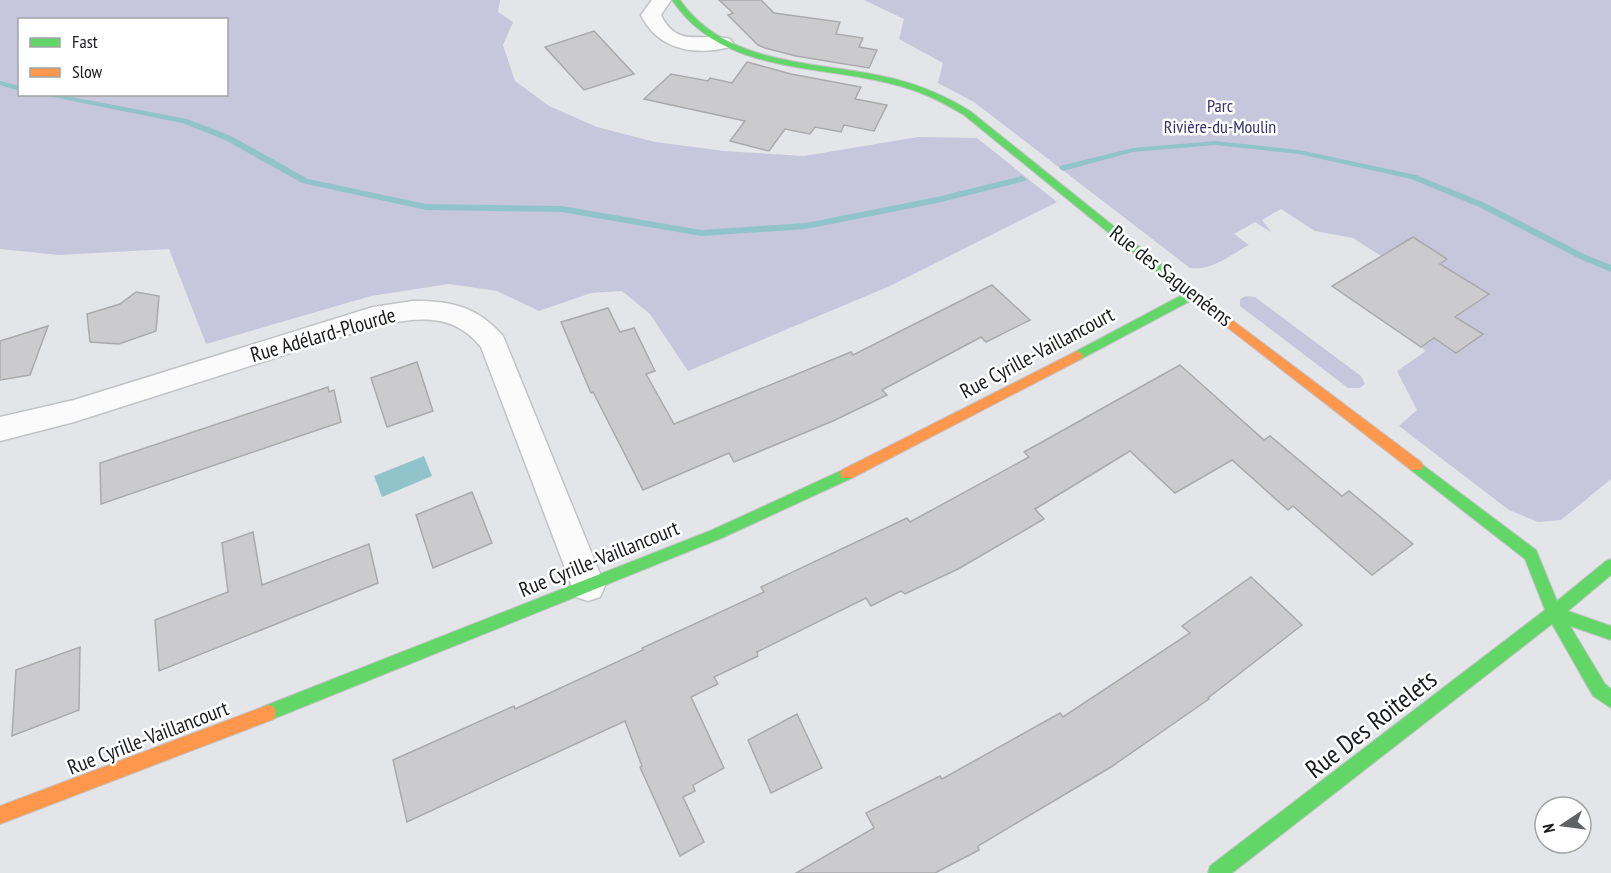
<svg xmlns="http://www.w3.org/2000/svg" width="1611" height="873" viewBox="0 0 1611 873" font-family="'PT Sans Narrow',sans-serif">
	<rect width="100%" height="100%" fill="#e4e5e9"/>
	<!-- green -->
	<g fill="#c6c7dd" fill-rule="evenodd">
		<path d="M0,0H500L498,12L513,22L503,45L515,81L549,106L597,127L655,142L724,151L804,156L918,137L977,138L1057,202L890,286L688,371L650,314L622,291L591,293L539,311L497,291L449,284L371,296L206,344L169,249L59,255L0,249ZM20,20H226V94H20Z"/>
		<path d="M864,0H1611V479L1561,520L1538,522L1509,510L1399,426L1417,410L1397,371L1426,351L1421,347L1434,338L1482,334L1455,317L1489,294L1440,264L1447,259L1413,237L1381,256L1353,238L1315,231L1281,209L1262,220L1272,233L1255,222L1234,234L1249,245C1230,255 1212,271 1190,268L974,102L938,83L943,63L899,39L904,19Z"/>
		<path d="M1246,296L1255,297L1361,376L1365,384L1360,388H1348L1240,306V299Z"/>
	</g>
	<!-- water -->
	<path fill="#91c3cb" d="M424,456L432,476L382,497L374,476Z"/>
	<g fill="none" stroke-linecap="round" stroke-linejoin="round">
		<!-- stream -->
		<g fill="#91c3cb" fill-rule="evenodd">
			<path d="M0,81L20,86V91L0,85Z"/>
			<path d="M38,94H56L187,119L231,136L308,179L426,204L562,206L701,230L806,223L937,197L1022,176L1026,179L1025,181L937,203L806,229L701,236L562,212L426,210L302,183L225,140L182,123Z"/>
			<path d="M1215,141L1299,150L1416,175L1485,203L1586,255L1611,265V272L1580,259L1479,207L1411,179L1299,154L1215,145L1133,152L1063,171L1059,168L1060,166L1133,148Z"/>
		</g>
	</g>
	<!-- building -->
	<g fill="#cbcbcd" stroke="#aaaaac" stroke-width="1.5">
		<path d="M719,0H761L774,13L840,22L836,34L863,38L859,47L877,50L869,68L796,56L765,48L758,45L728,15L733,13Z"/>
		<path d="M594,31L634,74L584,90L545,47Z"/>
		<path d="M747,62L791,74L861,87L855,99L887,105L874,131L844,125L841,132L815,127L810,134L785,129L769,151L730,141L745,121L644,99L671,74L708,81L710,78L732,83Z"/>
		<path d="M1413,237L1447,259L1440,264L1489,294L1455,317L1483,334L1456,353L1434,338L1421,347L1332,286Z"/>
		<path d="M992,285L1030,320L986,342L981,337L882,390L887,395L833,421L734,462L729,453L643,490L593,392L591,393L561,322L608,308L620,332L634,328L655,371L646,374L674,424L851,352L853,355Z"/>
		<path d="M136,292L159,296L156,331L119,344L90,342L87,314L120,304Z"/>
		<path d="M48,326L30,375L0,380V341Z"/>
		<path d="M417,362L433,411L387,427L371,378Z"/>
		<path d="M1180,365L1264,440L1270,436L1342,496L1349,491L1413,544L1372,575L1293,506L1288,510L1232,460L1175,493L1130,451L1035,509L1044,519L958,569L905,594L901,591L871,606L866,598L757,652L758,656L714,677L718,684L691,697L724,768L693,785L695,791L683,797L704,842L680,856L640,767L642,766L625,721L407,822L393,760L514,706L515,709L643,650L642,648L764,592L761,587L907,518L910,522L1029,457L1024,452Z"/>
		<path d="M328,387L329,392L334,390L341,422L101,504L100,463Z"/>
		<path d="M472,492L492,543L433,568L416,515Z"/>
		<path d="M253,532L262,585L369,544L378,583L159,671L155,620L228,592L222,543Z"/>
		<path d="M1251,577L1302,625L1208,698L1209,699L1111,767L978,846L979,850L935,873H796L874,828L866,813L940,776L942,779L1060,713L1063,717L1190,633L1182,626Z"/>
		<path d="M80,647L79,710L12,736L16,670Z"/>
		<path d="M797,714L822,768L771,793L748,740Z"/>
	</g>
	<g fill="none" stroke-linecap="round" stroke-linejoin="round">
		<defs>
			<g id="street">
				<path d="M652,0H671L661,15C677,49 702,32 730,39L733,43L730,47C695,56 658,50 641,15Z"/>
				<path d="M413,301C450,300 478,307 503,336L605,586L600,597L588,601L576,597L481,347C452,311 415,318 375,326L74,422L0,441V417L74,400L373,307Z"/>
			</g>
			<g id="fast">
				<path d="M672,0H680C728,69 822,60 895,79C922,86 946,96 970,111L1202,297L1196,301L1192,300L1081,359H1073L1071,356L1073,353L1184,294L964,115C941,101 918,90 892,84C815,64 722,74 672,0Z"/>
				<path d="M1416,460L1536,550L1557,601L1606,561L1611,559V575L1568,611L1611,626V640L1570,626L1605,684L1611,689V708L1593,696L1552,624L1232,873H1208L1210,866L1545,610L1525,559L1411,470L1409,466L1411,462Z"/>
				<path d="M847,468L852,470L854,474L852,478L722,538L268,721L262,719L260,713L262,707L712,530Z"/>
			</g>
			<g id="slow">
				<path d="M1196,293L1421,462L1423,466L1421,470H1411L1192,300L1190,297L1192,294Z"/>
				<path d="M1077,351L1081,353L1083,356L1081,359L852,478H842L840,474L842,470Z"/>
				<path d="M268,705L274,707L276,713L274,719L0,824V806Z"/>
			</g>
		</defs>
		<!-- street casing -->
		<use href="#street" stroke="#c2c3c6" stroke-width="3"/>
		<!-- fast casing -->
		<use href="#fast" stroke="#c2c3c6" stroke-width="2"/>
		<!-- slow casing -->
		<use href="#slow" stroke="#c2c3c6" stroke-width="2"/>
		<!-- street -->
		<use href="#street" fill="#fbfbfc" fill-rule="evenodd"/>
		<!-- fast -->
		<use href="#fast" fill="#63d668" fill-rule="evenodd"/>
		<!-- slow -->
		<use href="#slow" fill="#ff974d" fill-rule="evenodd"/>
	</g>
	<g text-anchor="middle" stroke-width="5" stroke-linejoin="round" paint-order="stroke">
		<!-- far-park labels -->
		<g font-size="18" fill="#35316e" stroke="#fff">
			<text x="1220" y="112">Parc<tspan x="1220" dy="21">Rivière-du-Moulin</tspan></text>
		</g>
		<!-- street labels -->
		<g font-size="21" fill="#1a1b1d" stroke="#fff">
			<text transform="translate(1171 276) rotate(38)" y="7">Rue des Saguenéens</text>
			<text transform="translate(323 335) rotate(-16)" y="7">Rue Adélard-Plourde</text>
			<text transform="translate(1037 353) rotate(-28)" y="7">Rue Cyrille-Vaillancourt</text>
			<text transform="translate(599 559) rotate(-22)" y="7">Rue Cyrille-Vaillancourt</text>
			<text transform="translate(148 738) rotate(-21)" y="7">Rue Cyrille-Vaillancourt</text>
		</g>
		<!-- near-street labels -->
		<g font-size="26" fill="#1a1b1d" stroke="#fff">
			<text transform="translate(1371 724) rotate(-38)" y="9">Rue Des Roitelets</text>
		</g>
	</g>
	<!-- legend -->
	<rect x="18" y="18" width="210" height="78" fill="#ffffff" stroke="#a3a4a5" stroke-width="1.5"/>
	<rect x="30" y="38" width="30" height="9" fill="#63d668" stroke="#a3a4a5" stroke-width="1.5"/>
	<text x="72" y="48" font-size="18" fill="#1a1b1d">Fast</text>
	<rect x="30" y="68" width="30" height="9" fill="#ff974d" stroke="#a3a4a5" stroke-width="1.5"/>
	<text x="72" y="78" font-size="18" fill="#1a1b1d">Slow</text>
	<!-- north arrow -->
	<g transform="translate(1563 825) rotate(257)"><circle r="28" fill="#ffffff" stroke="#a3a4a5" stroke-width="1.5"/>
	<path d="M0-4.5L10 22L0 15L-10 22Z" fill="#616264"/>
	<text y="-9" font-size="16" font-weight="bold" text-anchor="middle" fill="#1a1b1d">N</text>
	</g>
</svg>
